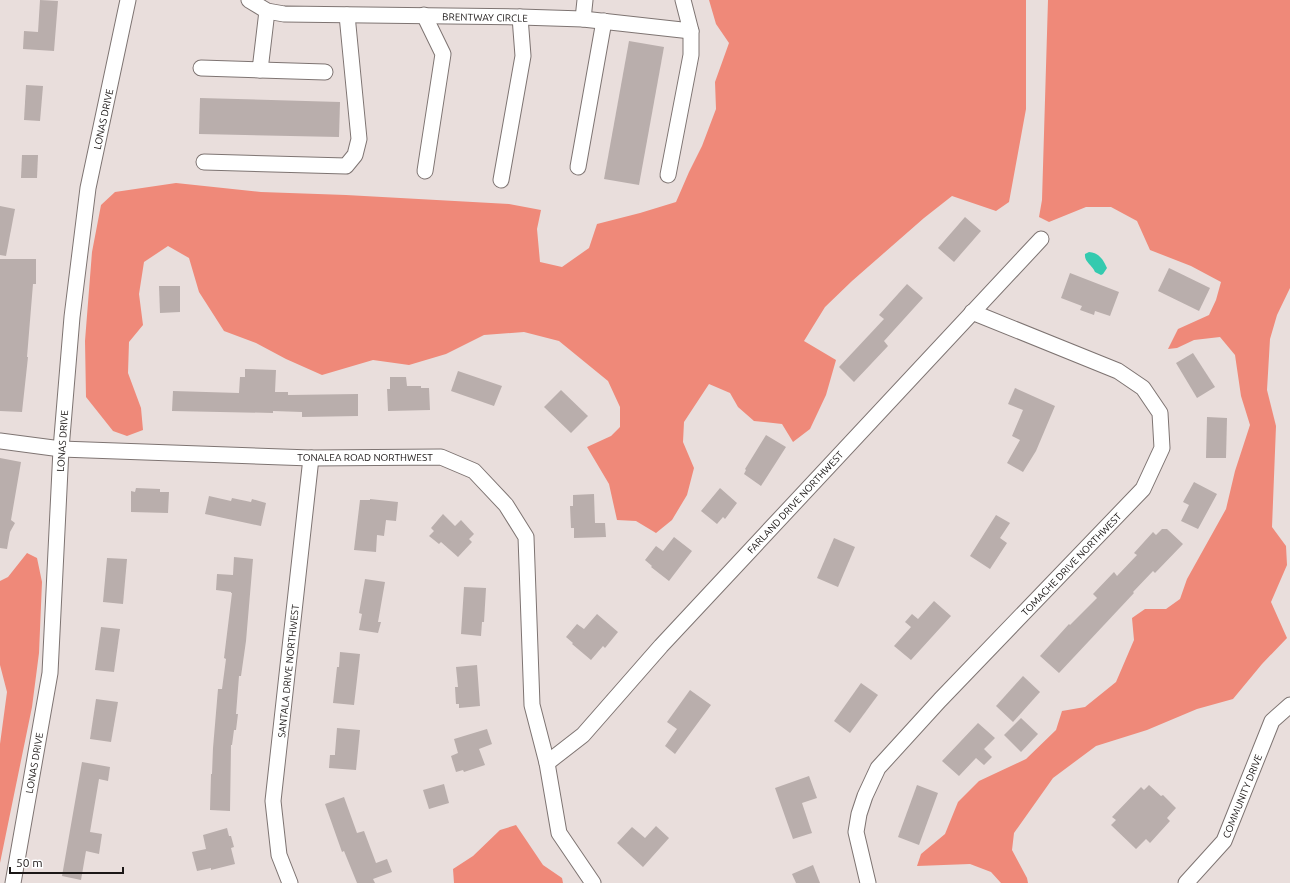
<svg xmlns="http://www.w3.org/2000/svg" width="1290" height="883" viewBox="0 0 1290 883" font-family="Ubuntu,sans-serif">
	<rect width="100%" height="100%" fill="#e9dedc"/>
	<!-- forest -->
	<g fill="#ef8979">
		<path d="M709,0H1026V109L1009,202L996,211L952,196L924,218L852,281L825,307L804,341L836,360L826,395L810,429L793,442L782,424L754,421L738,407L730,393L709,384L684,422L683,442L694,468L687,495L672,520L656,533L636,521L617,520L609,484L587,447L611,436L620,427V407L608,381L559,341L524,332L484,335L446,354L409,365L373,360L322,375L286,359L256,343L224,331L199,292L189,258L168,246L144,262L139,294L143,325L129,342L128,373L141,408L143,430L127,436L113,431L86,397L85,341L92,252L101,205L115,192L176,183L261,192L346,195L509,204L541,210L537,229L540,262L562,267L589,248L597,224L640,213L676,202L689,172L702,146L716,109L715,82L729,43L716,24Z"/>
		<path d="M1048,0H1290V288L1277,315L1270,339L1267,390L1276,426L1272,527L1286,546L1287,565L1271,602L1287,638L1262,664L1233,699L1197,709L1147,730L1096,746L1053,778L1014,833L1012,850L1027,878L1028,883H1001L991,872L970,864L917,866L921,854L945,834L958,802L979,781L1026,759L1056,730L1062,711L1085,707L1116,682L1134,640L1132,618L1145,609H1166L1180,599L1187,579L1226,509L1235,471L1250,425L1241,396L1235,355L1220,337L1194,340L1177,348L1168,349L1178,329L1209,315L1216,300L1221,282L1191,266L1150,250L1137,221L1111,207H1086L1049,222L1039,217L1042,200Z"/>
		<path d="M27,553L37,558L42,582L39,653L32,707L0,863V744L7,692L0,665V581L8,577Z"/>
		<path d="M516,825L543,865L562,878L563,883H454L453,869L473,856L500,830Z"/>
	</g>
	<!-- water -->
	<path fill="#34caaf" d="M1089,252C1099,253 1103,259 1107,268L1103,274L1101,275L1095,272C1092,265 1084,262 1085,254Z"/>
	<!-- building -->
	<g fill="#b9aeac">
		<path d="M40,0L58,1L54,51L23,49L24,31L38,32Z"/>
		<path d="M629,41L664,47L639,185L604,179Z"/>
		<path d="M26,85L43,86L40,121L24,120Z"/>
		<path d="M200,98L340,102L339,137L199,134Z"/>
		<path d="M22,155H38L37,178H21Z"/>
		<path d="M0,206L15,209L6,256L0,255Z"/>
		<path d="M965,217L981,231L954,262L938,248Z"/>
		<path d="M0,259H36V284H33L27,357H28L22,412L0,411Z"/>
		<path d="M1169,268L1210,288L1199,311L1158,291Z"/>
		<path d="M1070,273L1119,292L1110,316L1095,311L1094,315L1080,310L1082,306L1061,298Z"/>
		<path d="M907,284L923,298L884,341L888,346L854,382L839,367L884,319L879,315Z"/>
		<path d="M159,286H180V312L160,313Z"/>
		<path d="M1193,353L1215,387L1197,398L1176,363Z"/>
		<path d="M245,369L276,370L275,392H288V395L358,394V416L302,417V412L273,411V413L172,411L173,391L239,393L240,377H245Z"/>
		<path d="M458,371L502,386L494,406L451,391Z"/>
		<path d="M390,377H406L407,386H421V388H429L430,410L388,411L387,389H390Z"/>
		<path d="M1015,388L1055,406L1036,451L1023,472L1007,463L1020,440L1012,436L1023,410L1008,404Z"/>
		<path d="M561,390L588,416L571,433L544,407Z"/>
		<path d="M1207,417L1227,418L1226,458H1206Z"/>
		<path d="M766,435L786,447L761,486L744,474L746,470L745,469Z"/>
		<path d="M0,458L21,462L11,520L15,523L10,532L7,549L0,548Z"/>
		<path d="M1194,482L1217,494L1198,529L1181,521L1189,505L1183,502Z"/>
		<path d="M136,488L160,489V492H169L168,513L131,512V491L135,492Z"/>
		<path d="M720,488L737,503L725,519L723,517L717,524L701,511Z"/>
		<path d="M594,494L595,523H605L606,537L574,538V528H571L570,506H573V495Z"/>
		<path d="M209,496L231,501L232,498L251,502L252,499L266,503L261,526L205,514Z"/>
		<path d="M370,499L398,502L396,521L386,520L384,536L377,535L376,552L354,550L360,500H370Z"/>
		<path d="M443,514L455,526L461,520L474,534L469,539L472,542L458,557L441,542L439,544L429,536L434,531L431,528Z"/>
		<path d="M996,515L1010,523L1000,538L1007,543L990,569L970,556Z"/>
		<path d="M1162,529H1167L1183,544L1155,573L1153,571L1133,592L1134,593L1059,673L1040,656L1069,624L1070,625L1097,598L1093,594L1114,572L1117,576L1137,555L1134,553L1153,532L1156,535Z"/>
		<path d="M674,537L692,551L669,581L651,567L652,566L645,560L656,546L663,551Z"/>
		<path d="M834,538L855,547L838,587L817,578Z"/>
		<path d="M234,557L253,559L246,641L241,676H239L236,714H238L236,730H234L232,745H231L230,811L210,810L211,774H212L213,748L218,689H222L226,659L224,658L232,593H231V592L216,590L217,574L233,575Z"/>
		<path d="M107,558L127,559L123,604L103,602Z"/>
		<path d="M365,579L385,582L378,622H381L378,633L359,630L362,614L359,613Z"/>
		<path d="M464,587L486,588L484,622H482L481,636L461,634Z"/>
		<path d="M934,601L951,616L911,660L894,646L911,627L905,622L912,614L918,619Z"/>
		<path d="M597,614L618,632L605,648L603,646L591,660L572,644L573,643L566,637L577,624L584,629Z"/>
		<path d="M101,627L120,629L114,672L95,670Z"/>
		<path d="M340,652L360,654L354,705L333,703L337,667H339Z"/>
		<path d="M477,665L480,706L459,708V704H456L455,687H458L456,667Z"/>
		<path d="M1023,676L1040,692L1013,722L996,706Z"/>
		<path d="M861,683L878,695L850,733L834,721Z"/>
		<path d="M690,690L711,705L675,754L665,746L677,729L667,722Z"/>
		<path d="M96,699L118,702L111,742L90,739Z"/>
		<path d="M1021,718L1038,734L1021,752L1004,735Z"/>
		<path d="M978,723L995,738L984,749L992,757L984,765L976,758L959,776L942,761Z"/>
		<path d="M337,728L360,730L356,770L329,768L330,755H335V753Z"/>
		<path d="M487,729L492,744L479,749L485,765L464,772L463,770L456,772L451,756L458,753L454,739Z"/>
		<path d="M82,762L110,767L108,781L99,779L90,832L102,834L99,854L86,851L81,880L62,876Z"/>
		<path d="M809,776L817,798L802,803L812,833L793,839L775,788Z"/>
		<path d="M444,784L449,803L429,809L423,790Z"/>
		<path d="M917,785L938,793L919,845L898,837Z"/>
		<path d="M1149,785L1161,796L1163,795L1176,808L1167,818L1170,821L1150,843L1146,839L1136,849L1111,825L1116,820L1112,817L1141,787L1144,790Z"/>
		<path d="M344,797L357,833L364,831L376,863L387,859L392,872L373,879L375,883H357L344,851L342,852L325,804Z"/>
		<path d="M656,826L669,838L643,867L617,843L632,827L645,838Z"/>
		<path d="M227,828L229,836H231L234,847L231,848L235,864L211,870V868L197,871L192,852L206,849L203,835Z"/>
		<path d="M813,865L820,883H796L792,874Z"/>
	</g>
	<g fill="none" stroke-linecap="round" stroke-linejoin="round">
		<defs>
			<g id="minor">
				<path d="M249,0L267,11L284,14L520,17L583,19L691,31L683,0"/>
				<path d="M424,15L443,54L425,171"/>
				<path d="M583,19L585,0"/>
				<path d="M201,68L260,70L267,11"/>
				<path d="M260,70L325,72"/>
				<path d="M204,162L346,166L355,155L359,139L347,15"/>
				<path d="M578,167L604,21"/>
				<path d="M668,175L691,55V31"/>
				<path d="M501,180L523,56L520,17"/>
				<path d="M0,441L61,449L311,458L441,457L474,471L506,505L526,537L532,705L547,763L559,833L593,883"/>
				<path d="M547,763L583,735L661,646L1041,239"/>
				<path d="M13,883L50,673L61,449L72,317L88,188L128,0"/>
				<path d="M290,883L279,855L273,801L311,458"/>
				<path d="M868,883L856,832L859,814L865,796L878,768L940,700L1143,489L1162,448L1160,413L1143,388L1118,371L972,312"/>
				<path d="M1186,883L1224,841L1272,721L1290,705"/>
			</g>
		</defs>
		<!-- minor casing -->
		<use href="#minor" stroke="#7e7472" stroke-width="17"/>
		<!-- minor -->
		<use href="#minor" stroke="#fff" stroke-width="15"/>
	</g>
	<g text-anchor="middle" stroke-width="4" stroke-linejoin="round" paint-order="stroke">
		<!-- street labels -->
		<g font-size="10" fill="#1b1716" stroke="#fff">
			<text transform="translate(485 17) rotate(1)" y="4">BRENTWAY CIRCLE</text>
			<text transform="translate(103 119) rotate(-78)" y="4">LONAS DRIVE</text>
			<text transform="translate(62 441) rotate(-86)" y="4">LONAS DRIVE</text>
			<text x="365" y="461">TONALEA ROAD NORTHWEST</text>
			<text transform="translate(795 502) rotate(-47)" y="4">FARLAND DRIVE NORTHWEST</text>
			<text transform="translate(1071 564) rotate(-46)" y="4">TOMACHE DRIVE NORTHWEST</text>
			<text transform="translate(288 671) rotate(-84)" y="4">SANTALA DRIVE NORTHWEST</text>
			<text transform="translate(34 763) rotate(-80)" y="4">LONAS DRIVE</text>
			<text transform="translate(1242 796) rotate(-68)" y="4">COMMUNITY DRIVE</text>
		</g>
	</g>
	<!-- scale -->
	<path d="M10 867v6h113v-6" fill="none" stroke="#1b1716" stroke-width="2"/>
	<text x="16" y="867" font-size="12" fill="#1b1716" stroke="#ffffff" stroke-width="3" paint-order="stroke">50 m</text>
</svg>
